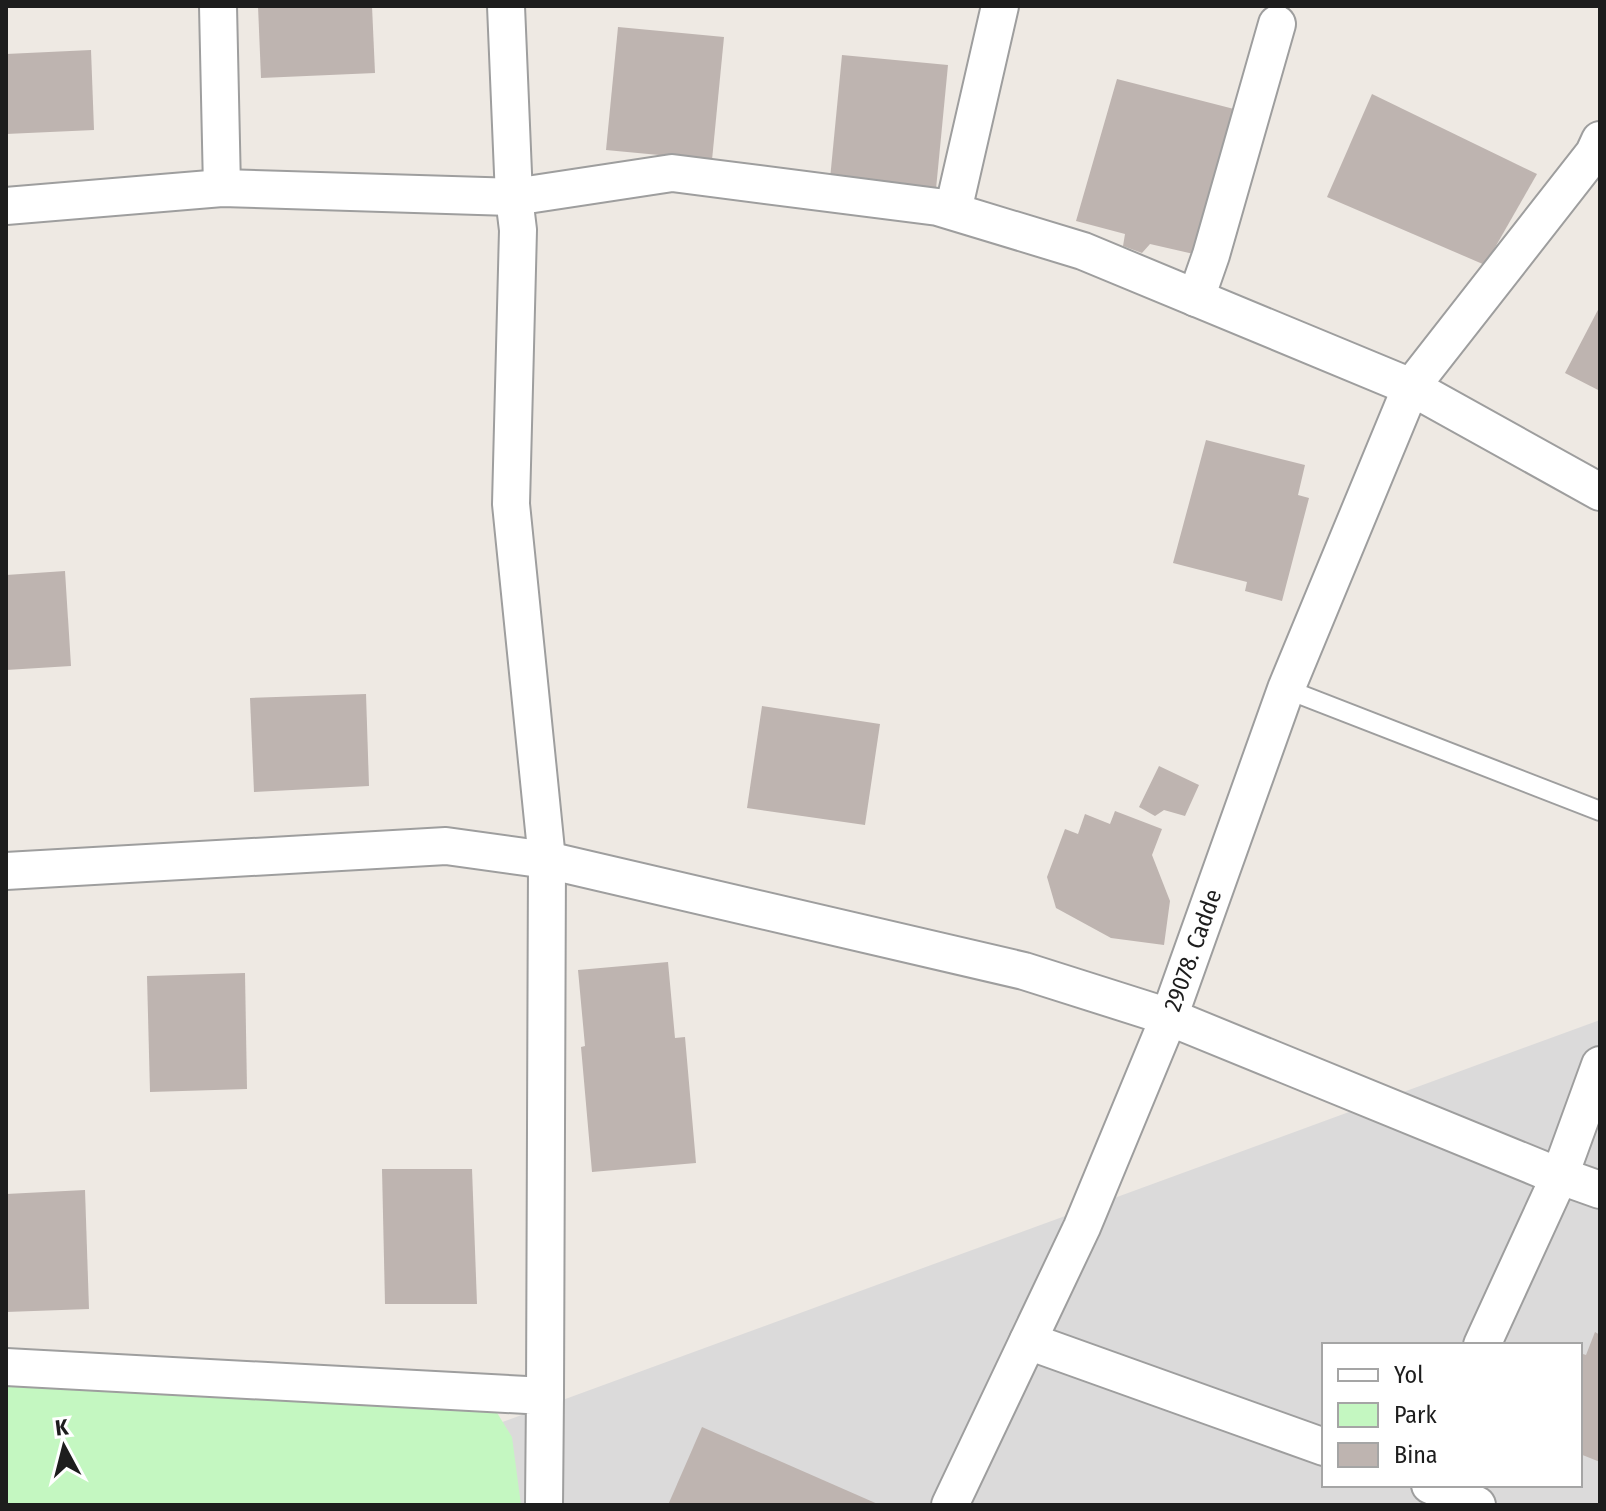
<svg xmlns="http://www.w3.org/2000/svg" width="1606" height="1511" viewBox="0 0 1606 1511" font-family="'Fira Sans Condensed',sans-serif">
	<rect width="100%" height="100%" fill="#eee9e3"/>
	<!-- residential -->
	<path fill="#dbdada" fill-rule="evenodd" d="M1600,1020V1505H276ZM1324,1345H1580V1485H1324Z"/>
	<!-- park -->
	<path fill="#c4f7c1" d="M6,1383L491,1403L512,1437L521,1505H6Z"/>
	<!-- building -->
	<g fill="#beb4b0">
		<path d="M258,6H372L375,73L261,78Z"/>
		<path d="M618,27L724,37L712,160L606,150Z"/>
		<path d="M91,50L94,130L6,134V54Z"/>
		<path d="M842,55L948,65L936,189L830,179Z"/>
		<path d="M1117,79L1234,109L1198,255L1150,244L1142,253L1123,246L1125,234L1076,221Z"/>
		<path d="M1372,94L1537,174L1485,265L1327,197Z"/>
		<path d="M1600,306V391L1565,373Z"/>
		<path d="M1206,440L1305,465L1298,495L1309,498L1282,601L1245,591L1247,582L1173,563Z"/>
		<path d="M65,571L71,666L6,670V575Z"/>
		<path d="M366,694L369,786L254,792L250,698Z"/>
		<path d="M762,706L880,724L865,825L747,808Z"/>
		<path d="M1159,766L1199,785L1185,816L1164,810L1155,816L1139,807Z"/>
		<path d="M1115,811L1162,829L1152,855L1170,901L1164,945L1111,938L1056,908L1047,877L1065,829L1078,834L1085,814L1110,824Z"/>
		<path d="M668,962L675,1038L685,1037L696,1163L592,1172L581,1047L585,1046L578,970Z"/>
		<path d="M245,973L247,1089L150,1092L147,976Z"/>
		<path d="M382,1169H472L477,1304H385Z"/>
		<path d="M85,1190L89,1309L6,1312V1194Z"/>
		<path d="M1595,1332L1600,1335V1462L1580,1454V1353L1586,1355Z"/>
		<path d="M702,1427L880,1505H668Z"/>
	</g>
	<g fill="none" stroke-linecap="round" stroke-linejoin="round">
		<defs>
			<path id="service" d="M1286,689L1600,811"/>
			<g id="minor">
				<path d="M218,6L222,188"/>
				<path d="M506,6L514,197L518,230L511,504L547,860L545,1396"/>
				<path d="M6,206L222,188L514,197L672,173L938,207L1083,251L1411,387L1600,492"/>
				<path d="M953,211L1000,6"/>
				<path d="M1196,298L1211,255L1277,24"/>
				<path d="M6,871L446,846L547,860L1024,971L1169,1017L1541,1169L1600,1190"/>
				<path d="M1028,1341L1324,1447"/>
				<path d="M1482,1345L1560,1175L1600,1065"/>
				<path d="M6,1367L545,1396L544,1505"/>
				<path d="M1430,1485L1477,1505"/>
				<path id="s1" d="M950,1505L1082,1227L1169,1017L1286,689L1411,387L1594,153L1600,140"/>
			</g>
		</defs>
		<!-- service casing -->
		<use href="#service" stroke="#9e9e9e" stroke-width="22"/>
		<!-- minor casing -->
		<use href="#minor" stroke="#9e9e9e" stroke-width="40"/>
		<!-- service -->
		<use href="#service" stroke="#fff" stroke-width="18"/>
		<!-- minor -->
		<use href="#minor" stroke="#fff" stroke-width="36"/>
	</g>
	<g text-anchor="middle" stroke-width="6" stroke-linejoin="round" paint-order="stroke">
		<!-- street labels -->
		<g font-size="24" fill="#1d1d1d" stroke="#fff">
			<text dy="8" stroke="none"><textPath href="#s1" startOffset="606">29078. Cadde</textPath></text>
		</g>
	</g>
	<!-- border -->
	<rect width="1606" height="1511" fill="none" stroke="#1d1d1d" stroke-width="16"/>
	<!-- legend -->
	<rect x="1322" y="1343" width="260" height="144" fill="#ffffff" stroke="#a5a5a5" stroke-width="2"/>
	<rect x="1338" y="1369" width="40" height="12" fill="#ffffff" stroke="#a5a5a5" stroke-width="2"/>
	<text x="1394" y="1383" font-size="24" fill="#1d1d1d">Yol</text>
	<rect x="1338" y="1403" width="40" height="24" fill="#c4f7c1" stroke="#a5a5a5" stroke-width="2"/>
	<text x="1394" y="1423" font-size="24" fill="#1d1d1d">Park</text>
	<rect x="1338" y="1443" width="40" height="24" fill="#beb4b0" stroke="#a5a5a5" stroke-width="2"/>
	<text x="1394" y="1463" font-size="24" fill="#1d1d1d">Bina</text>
	<!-- north arrow -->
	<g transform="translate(64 1447) rotate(353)" stroke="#ffffff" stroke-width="6" paint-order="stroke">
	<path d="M0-6L14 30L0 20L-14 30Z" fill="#1d1d1d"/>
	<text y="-12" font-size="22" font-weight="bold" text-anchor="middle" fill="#1d1d1d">K</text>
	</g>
</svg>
